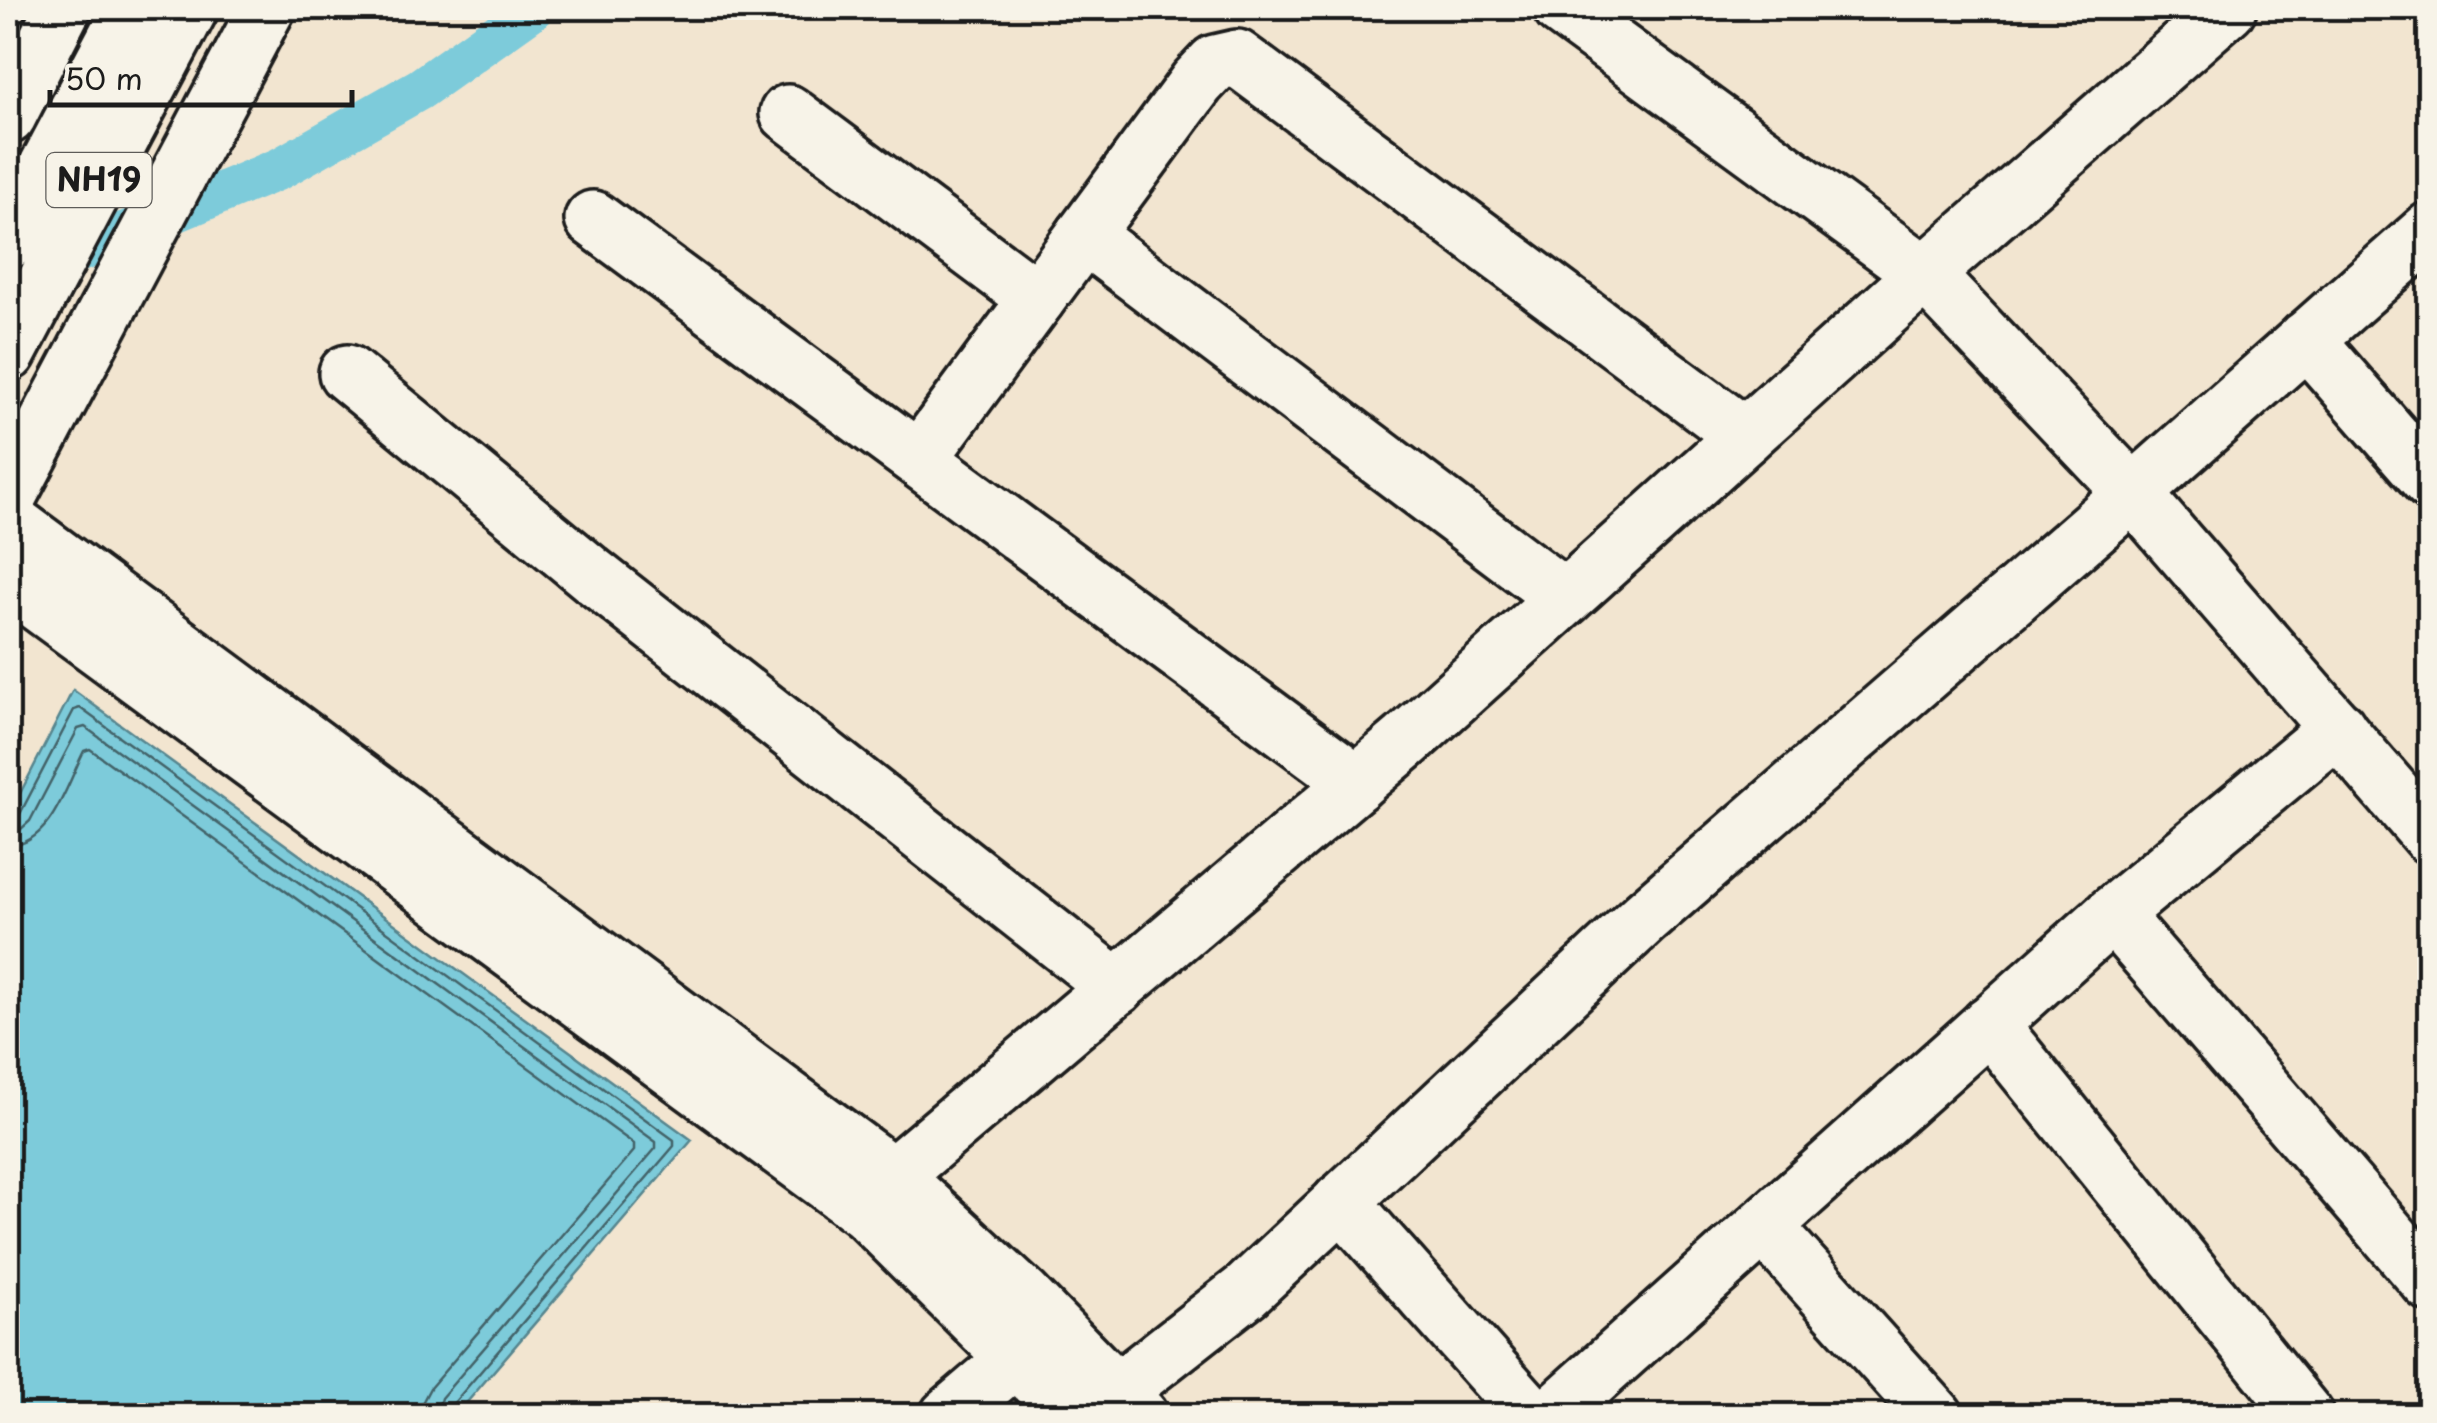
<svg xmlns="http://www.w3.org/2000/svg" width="2437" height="1423" viewBox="0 0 2437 1423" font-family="'Playpen Sans',sans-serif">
	<rect width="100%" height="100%" fill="#f2e5d0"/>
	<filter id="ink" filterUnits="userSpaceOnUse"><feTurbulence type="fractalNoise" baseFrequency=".01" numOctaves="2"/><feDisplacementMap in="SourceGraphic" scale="20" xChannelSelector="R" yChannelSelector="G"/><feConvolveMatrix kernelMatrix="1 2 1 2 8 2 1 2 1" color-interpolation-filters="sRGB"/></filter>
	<g filter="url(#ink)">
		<!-- water -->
		<path fill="#7dcbda" stroke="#56858e" stroke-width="2.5" d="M73,690L692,1140L456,1415H8V817Z"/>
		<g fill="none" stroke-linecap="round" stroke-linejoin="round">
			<!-- shore -->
			<g stroke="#436268" stroke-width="2.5">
				<path d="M8,819L20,814L74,710L80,708L674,1140V1146L452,1405L449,1416"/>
				<path d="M8,831L21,829L30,821L78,729L85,727L656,1142V1148L441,1398L436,1416"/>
				<path d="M8,846C51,845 67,784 84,751L90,749L634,1144V1151L430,1388L422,1403L421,1416"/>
			</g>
			<!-- canal -->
			<path stroke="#7dcbda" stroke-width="42" d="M8,286L36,269L279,169L420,89L534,8"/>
			<defs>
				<g id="minor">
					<path d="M1561,8L1925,274L2228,8"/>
					<path d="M788,113L1037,299"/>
					<path d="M593,219L1357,783"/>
					<path d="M1084,235L1565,598"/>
					<path d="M2306,339L2430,481"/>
					<path d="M347,373L592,575L1117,987"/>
					<path d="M919,459L1197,82L1215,63L1237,58L1745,436"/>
					<path d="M8,520L893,1176L1023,1296L1140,1416"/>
					<path d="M8,581L866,1211L1073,1416"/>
					<path d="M2113,914L2338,728"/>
					<path d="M1989,1024L2306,1416"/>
					<path d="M1341,1201L1532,1416"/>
					<path d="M866,1211L893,1176L1406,741L1925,274L2133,493L2430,230"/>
					<path d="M1764,1226L1935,1416"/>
					<path d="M948,1416L1015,1359"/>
					<path d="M1086,1416L1247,1290L1645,917L2133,493L2430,836"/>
					<path d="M1551,1416L2113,914L2430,1283"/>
				</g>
				<g id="major">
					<path d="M8,116L63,8"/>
					<path d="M8,497L267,8"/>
				</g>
				<g id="highway">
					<path d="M8,241L131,8"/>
					<path d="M8,353L190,8"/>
				</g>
			</defs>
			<!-- minor casing -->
			<use href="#minor" stroke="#1c1c1c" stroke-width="62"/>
			<!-- major casing -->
			<use href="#major" stroke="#1c1c1c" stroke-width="62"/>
			<!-- highway casing -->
			<use href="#highway" stroke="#1c1c1c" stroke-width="62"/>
			<!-- minor -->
			<use href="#minor" stroke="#f7f3e8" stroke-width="55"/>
			<!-- major -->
			<use href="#major" stroke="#f7f3e8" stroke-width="55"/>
			<!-- highway -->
			<use href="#highway" stroke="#f7f3e8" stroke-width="55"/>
		</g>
	</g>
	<g text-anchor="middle" stroke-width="9" stroke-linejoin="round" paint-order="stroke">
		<!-- shield labels -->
		<rect fill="#f7f3e8" stroke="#5e5c59" stroke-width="2.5" x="46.5" y="153" width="105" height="54" rx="8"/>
		<g font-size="32" font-weight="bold" fill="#1c1c1c">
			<text x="99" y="191">NH19</text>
		</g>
	</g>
	<!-- margin -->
	<rect width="2437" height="1423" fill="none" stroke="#f7f3e8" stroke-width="40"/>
	<rect x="20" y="20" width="2397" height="1383" fill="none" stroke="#1c1c1c" stroke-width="4" filter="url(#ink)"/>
	<!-- scale -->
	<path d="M50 90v15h302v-15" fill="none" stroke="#1c1c1c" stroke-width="5"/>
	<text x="65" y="90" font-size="30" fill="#1c1c1c" stroke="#f7f3e8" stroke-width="8" paint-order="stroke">50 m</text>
</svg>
